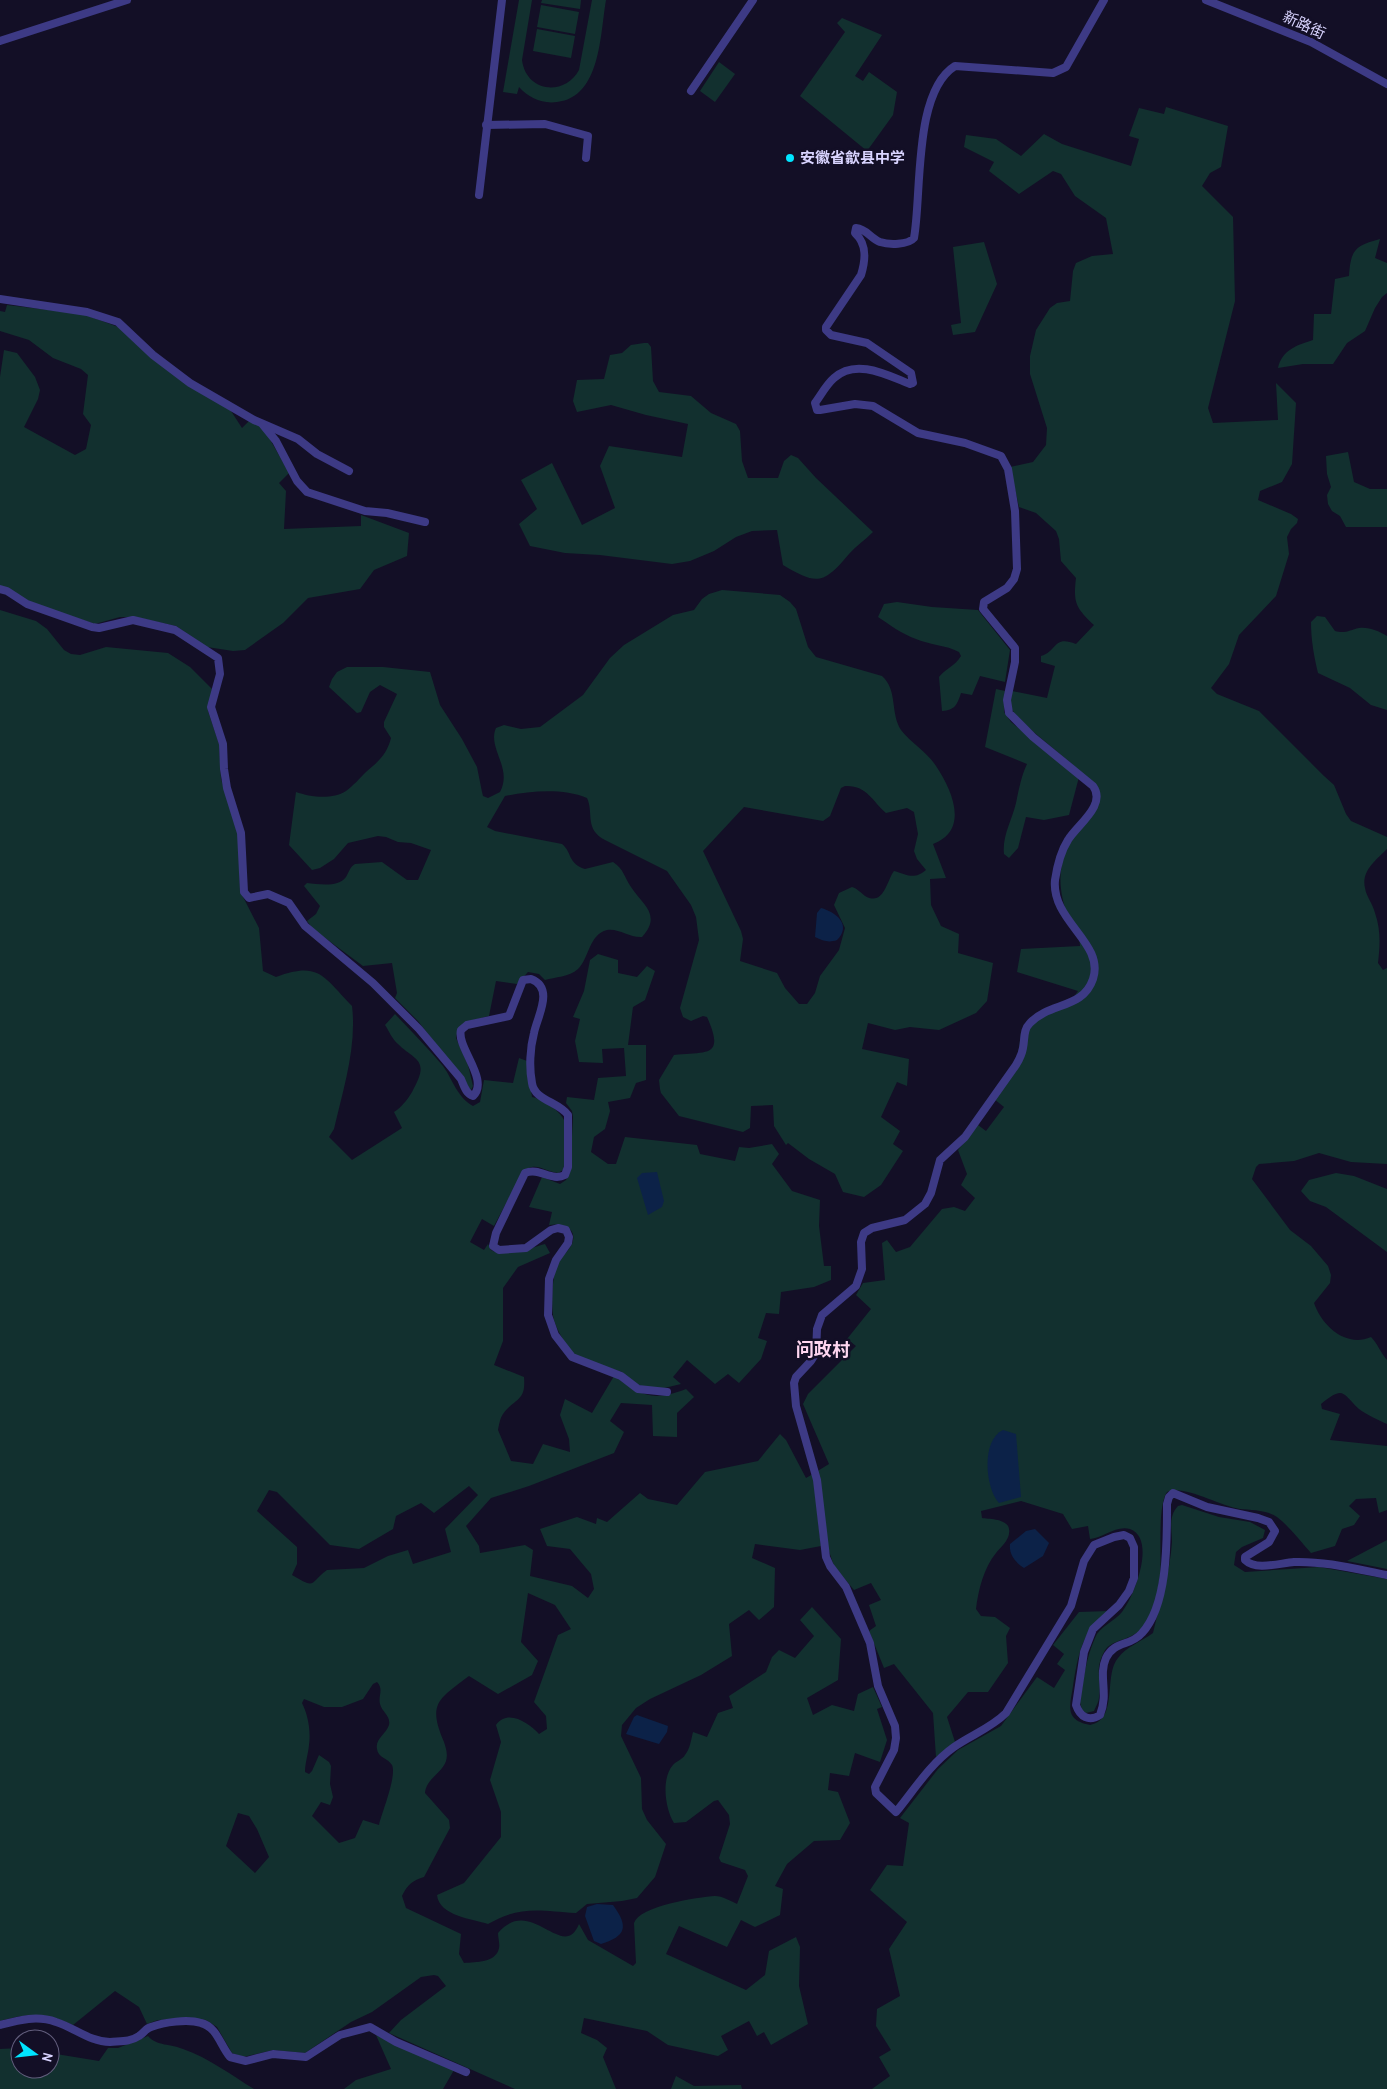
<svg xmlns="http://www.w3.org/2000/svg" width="1387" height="2089" viewBox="0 0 1387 2089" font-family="'Archivo Narrow','Noto Sans SC',sans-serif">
	<rect width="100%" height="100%" fill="#130f26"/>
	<!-- green -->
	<g fill="#12302f" fill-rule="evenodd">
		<path d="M519,0H532L522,60C526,92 564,97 579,70L592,0H606C600,34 601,97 557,102C542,104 529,98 519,87L517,94L503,92Z"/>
		<path d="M542,0H581L580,9L541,3Z"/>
		<path d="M541,5L579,12L575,34L537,27Z"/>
		<path d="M842,18L882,35L855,76L863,81L869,72L897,92L893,115L867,151L800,96L845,32L837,23Z"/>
		<path d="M537,29L575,36L571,58L533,51Z"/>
		<path d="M719,62L735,74L715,102L700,91Z"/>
		<path d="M1166,107L1228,126L1221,167L1210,173L1202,186L1233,217L1235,301L1208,408L1213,423L1278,420L1276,383L1296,403L1292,464L1282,482L1260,491L1258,500L1291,514L1298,519L1297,523L1291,529L1287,537L1289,554L1276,596L1239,635L1229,664L1211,688L1217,694L1259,711L1324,776L1334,785L1346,814L1351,821L1387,837V849C1376,860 1361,871 1365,888C1366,896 1373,904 1375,913C1381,930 1380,946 1378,963L1383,970L1387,968V1164L1351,1162L1319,1153L1294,1161L1259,1164L1256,1167L1252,1179L1290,1230L1311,1246L1328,1266L1331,1275L1330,1283L1314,1303C1322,1326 1346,1348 1371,1337C1378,1344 1380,1352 1387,1360V1424C1378,1420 1367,1415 1359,1409C1342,1393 1344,1385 1321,1404L1322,1409L1340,1414L1330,1440L1387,1446V1510L1379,1513L1376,1498L1356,1499L1349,1506L1360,1516L1354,1525L1342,1529L1335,1546L1311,1553C1300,1541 1290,1527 1277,1517C1267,1510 1251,1510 1240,1509C1220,1506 1183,1484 1167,1492C1157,1507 1162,1555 1160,1575C1157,1596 1153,1625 1133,1635C1123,1641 1110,1641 1104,1652C1094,1670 1102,1680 1099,1697C1099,1702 1096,1706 1094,1711L1086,1713L1082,1710L1080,1702C1083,1681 1086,1658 1095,1638C1099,1627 1115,1621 1122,1612C1134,1597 1157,1539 1130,1529C1116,1525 1103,1538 1090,1539L1088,1526L1072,1529L1063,1514L1021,1501L981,1511L982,1518C989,1519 1008,1519 1009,1529C1011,1539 1001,1547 996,1553C984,1567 978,1591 976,1609L981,1616L995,1617L1010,1628L1006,1636L1008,1663L988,1692H968L947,1717L955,1742L936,1757L933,1713L894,1664L884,1668L869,1631L876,1626L869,1605L881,1600L871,1583L854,1590L834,1566L827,1545L816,1472L829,1464L803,1404L808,1394L856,1346L847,1339L871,1309L856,1295L863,1283L885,1280L882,1243L887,1240L896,1252L910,1247L942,1209L954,1207L965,1211L975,1198L961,1185L967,1174L958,1150L978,1125L986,1131L1004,1107L994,1099L1018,1055L1021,1033L1030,1019L1073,998L1078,991L1017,972L1021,949L1080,946L1079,936L1064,920L1068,917C1056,884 1057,857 1080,828C1089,817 1095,814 1099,799L1072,764L1018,719L1011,708L1010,699L1012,691L1047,698L1055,666L1041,662V656C1058,651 1053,635 1076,644L1094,625C1076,608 1073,603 1076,578L1061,561L1059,539L1056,531L1036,513L1019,507L1010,467L1033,462L1046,445L1047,428L1030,374V356L1036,330L1050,308L1057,303L1070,301L1073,271L1076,263L1092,256L1113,254L1106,218L1075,196L1061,174L1053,171L1019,194L989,171L994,162L964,147L966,135L996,139L1021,156L1044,134L1062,144L1131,166L1139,139L1129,136L1139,108L1164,114Z"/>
		<path d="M1380,239L1375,258L1387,263V293L1382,297L1375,308L1365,331L1347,343L1333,364H1303L1278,368C1282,350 1297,345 1313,340L1314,314H1331L1335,279L1349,276C1351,250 1354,246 1380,239Z"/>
		<path d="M984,242L997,284L975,332L953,335L951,325L961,323L953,247Z"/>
		<path d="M7,305L83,314L121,328L139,347L183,381L218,402L231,411L242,428L249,421L263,427L289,473L279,483L286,491L284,529L361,526V515L409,533L407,556L374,570L360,589L308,598L283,623L245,650L233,651L207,647L176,626L135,617H120L95,624L29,602L0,586V377L4,350L17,353L35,377L40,390L38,399L24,427L75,455L86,449L91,425L83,414L88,375L81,369L53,358L29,340L0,331V311L5,312Z"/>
		<path d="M644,343H648L651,347L653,381L659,392L691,396L711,413L736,424L740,431L742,461L748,478H778L784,461L791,455L798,458L816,478L873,532C865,540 856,546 849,554C823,585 817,585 783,565L777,530L752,531L736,537L714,551L690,561L672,564L600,555L565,553L530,546L519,524L537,509L521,480L552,463L582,525L615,508L600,466L609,446L682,457L688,424L646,415L611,405L577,412L573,401L577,380L604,379L610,355L622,353L631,345Z"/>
		<path d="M1348,452L1354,482L1370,489H1387V527H1346L1340,516L1332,511L1328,504L1327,495L1331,487L1327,474L1326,456Z"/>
		<path d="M722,590L780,595L790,602L796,609L808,647L816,657L882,676C898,690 890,713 901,730C911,743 927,752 936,766C952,790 970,830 933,844L946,878L930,879L931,905L941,926L959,934L958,953L993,963L987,1001L976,1013L939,1030L910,1027L895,1030L868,1023L862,1049L909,1059L907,1086L897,1082L881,1117L900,1131L893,1144L903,1151L881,1185L864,1197L843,1192L835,1174L809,1159L788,1143L786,1145L774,1126L773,1105L751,1106L750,1128L743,1132L679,1116L661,1093L660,1089L659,1080L674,1055C705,1051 726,1059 707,1017L703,1016L691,1021L683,1017L680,1008L699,940L696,917L691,905L667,871L605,840C584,829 594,813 587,798C563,788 530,791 505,796L487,827L495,831L562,844C572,852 568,864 585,869L613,862C624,869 624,877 631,887C643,905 662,915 642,937C630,938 619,928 607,930C589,934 589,959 578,969C569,977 555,977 545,980L539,974L528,972L517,984L496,981L489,1016L466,1022L458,1029L456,1038L468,1065L473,1086L471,1090L418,1021L395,998L397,993L392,963L363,966L313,929L307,921L316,914L320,906L304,886L307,883C318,884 338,888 346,877C349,872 350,867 355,864L382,862L407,880H418L431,850L411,843L398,842L386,837L378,836L348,843L334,859L320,868L312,870L289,845L296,792C310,797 332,800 346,791C353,786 360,778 366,772C379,761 387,754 391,738L384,727V722L397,694L380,685L370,692L361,712L357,713L329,687L332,679L337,672L347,667H383L430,672L440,705L462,739L477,767L482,792L483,796L488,798L500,792C513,768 487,748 496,728L504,725L521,729L540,727L583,695L610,658L624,645L673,615L694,610L702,599L709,594ZM845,786C867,785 872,801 886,813L907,808L914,812L918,834L914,851L917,859L926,870C914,880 908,875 894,871C887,880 884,907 865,896C861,893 858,889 852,887L839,893L834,905L845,928L839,950L820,976L815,993L807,1004H799L785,988L777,973L740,961L743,939L741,931L703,851L744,807L823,821L830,816L841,788Z"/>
		<path d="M897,602L932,607L978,610L1010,650L1005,682L980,676L972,695L961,693C957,705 955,710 942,711L939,677C945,669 955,666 961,656L959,652C946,645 930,645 916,639C902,634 890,625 878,617L884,604Z"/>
		<path d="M0,610L36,621L47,629L64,650L71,654L80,655L106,647L168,653L190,667L212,689L208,711L219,744L221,779L239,837L240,891L259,928L263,971L276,977C319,961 323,976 352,1006C357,1047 343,1090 334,1129L329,1137L352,1160L402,1128L394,1112C402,1107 410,1097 414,1088C430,1059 414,1060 398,1044C392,1039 389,1031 385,1025L395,1014C411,1031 428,1048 443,1066C453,1080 457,1097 473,1106L480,1102L484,1080L513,1083L519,1058L527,1061L532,1097C543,1099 559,1110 564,1120L565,1162L563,1170L558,1173C543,1171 535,1160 522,1173L494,1226L482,1219L470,1242L484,1250L488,1244L491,1250C505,1258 530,1248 545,1244L550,1253L518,1267L503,1288V1341L494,1365L524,1377C526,1402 516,1397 503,1414C500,1418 499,1425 498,1430L511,1461L533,1464L543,1444L570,1452L569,1439L560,1415L565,1399L592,1413L614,1376C642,1396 652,1402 686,1389L694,1397L677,1413V1437L653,1436L652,1405L621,1403L610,1421L624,1432L614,1453L529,1486L491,1498L466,1526L479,1546L480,1553L525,1545L533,1550L530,1576L572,1586L588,1598L594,1589L591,1574L570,1549L547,1546L540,1529L577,1517L596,1524L597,1518L607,1522L640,1493L648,1499L677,1505L705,1472L758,1461L780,1434L786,1440L806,1478L813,1474L821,1546L800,1550L755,1544L752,1558L775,1568L774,1607L759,1620L749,1610L729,1624L732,1656L701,1675L650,1699L636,1708L622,1725L621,1736L641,1778L642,1809L647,1820L666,1844L655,1877L637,1898L622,1901L587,1904L576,1913C540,1911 521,1905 488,1924C473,1919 439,1916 437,1895L464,1883L501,1837V1812L490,1780L501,1742L496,1725C508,1708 530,1724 539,1734L547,1729L546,1716L534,1702L558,1635L571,1629L555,1605L528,1593L521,1642L538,1661L532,1675L498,1694L469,1676C439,1699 427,1703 444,1742C446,1748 448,1754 446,1761C442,1773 426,1779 425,1793L449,1820L450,1828L424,1877C413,1880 407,1885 402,1896L406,1908L461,1934L459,1954L464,1963C476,1962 496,1963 499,1948C500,1944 498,1938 498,1933C531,1894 563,1963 579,1924L588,1940L633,1966L636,1963L634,1923C639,1906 698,1897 715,1896C722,1896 731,1901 737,1904L748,1876L745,1870L721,1862L719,1858L730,1824L729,1815L718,1800L714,1801L686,1822L674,1823C665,1809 661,1778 673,1765C676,1761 682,1760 685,1755C690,1749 691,1740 693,1732L707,1737L718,1713L733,1708L729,1696L766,1672L772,1657L779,1650L795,1658L814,1636L800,1620L812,1607L841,1639L838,1680L807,1698L813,1715L832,1705L854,1711L858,1694L873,1687L882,1707L877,1709L887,1740L880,1762L855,1753L849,1776L830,1773L828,1790L838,1792L850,1823L840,1840L814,1841L787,1864L775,1886L783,1889L780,1915L755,1927L741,1920L727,1947L679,1926L666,1954L746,1990L765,1975L769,1951L796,1937L800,1947L799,1986L808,2024L771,2045L764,2032L757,2036L749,2021L721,2036L728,2050L718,2056L668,2045L647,2031L584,2018L581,2033L597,2040L607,2048L603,2057L616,2089H515L389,2033L401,2020L446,1986L438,1976L434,1975L421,1977L372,2012L351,2022L305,2053L273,2050L243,2057L232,2053L217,2027L206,2020L192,2018L158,2020L147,2024L139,2007L115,1991L73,2025C44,2012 29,2013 0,2021ZM469,1486L478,1495L445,1529L451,1552L413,1564L408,1550L388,1556L364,1568L327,1570C309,1583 317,1590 292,1575L297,1564V1547L257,1511L269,1490L277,1492L330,1545L359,1549L393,1529L396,1516L421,1503L434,1513ZM377,1682C384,1689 378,1696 380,1704C382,1712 391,1716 389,1725C386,1734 375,1739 377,1749C378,1758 388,1758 392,1765C397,1776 382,1812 379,1825L363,1820L355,1838L339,1843L312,1816L321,1802L330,1805L333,1797L330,1784L331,1766L329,1762L319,1755L312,1771L309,1774L305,1772C305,1763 308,1755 309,1745C311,1731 308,1715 302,1703L304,1699L324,1707H342L363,1699L373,1684ZM238,1813L249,1816L257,1829L269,1857L255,1873L226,1846Z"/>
		<path d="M1317,616L1325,617L1335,631C1345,634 1350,630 1359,628C1370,627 1378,631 1387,636V710L1371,705L1350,688L1318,673C1314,656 1311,640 1311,622Z"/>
		<path d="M996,689L1005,691L1004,712L1011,722L1079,777L1069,815L1044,820L1026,817L1018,848L1009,858L1004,854C1002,836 1012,820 1016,803C1019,789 1021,777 1027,764L985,747Z"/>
		<path d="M598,954L618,960V973L637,977L647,966L655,971L645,1000L633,1007L628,1045H646V1080L636,1083L630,1098L608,1102L610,1111L605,1129L594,1137L591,1152L608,1164H616L625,1137L697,1145L700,1154L735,1161L739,1147L749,1148L772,1144L779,1154L772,1164L792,1191L820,1200L819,1226L824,1266H831V1280L814,1287L781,1292L779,1314L766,1313L758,1338L767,1341L761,1359L739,1383L728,1374L715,1384L687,1360L673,1377L681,1384L656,1390L635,1384L622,1372L578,1358C569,1351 559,1334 555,1323C550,1311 552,1274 558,1263C562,1255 572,1249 573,1240C576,1226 559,1223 549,1225L552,1212L529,1207L542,1177L560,1184L566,1180L570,1173L573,1117L572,1111L566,1103L567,1097L594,1100L598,1078L626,1076L624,1048L602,1049L603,1063L579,1062L575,1041L580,1019L573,1017L584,991L590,960Z"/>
		<path d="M1336,1173L1354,1176L1387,1189V1252L1326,1207L1310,1201L1301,1191L1309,1180Z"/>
		<path d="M1182,1505L1219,1517L1250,1522L1265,1530L1263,1538L1242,1547L1236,1552L1234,1565L1245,1572L1319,1567L1387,1579V2089H872L890,2076L879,2057L891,2050L876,2026L877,2009L900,1996L889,1949L907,1922L870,1890L887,1865L903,1866L909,1823L900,1818L938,1769L958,1750L1001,1726L1037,1677L1054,1688L1065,1670L1057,1664L1064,1654L1053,1645L1079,1612L1109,1611C1082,1630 1078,1655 1073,1686C1070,1706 1064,1720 1090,1725C1119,1719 1103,1676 1118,1658C1126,1647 1142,1641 1153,1633C1160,1603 1170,1573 1172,1542C1172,1530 1168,1516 1178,1506Z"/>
		<path d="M1387,1540V1569L1347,1561Z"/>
		<path d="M376,2035L454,2070L443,2089H344L356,2080L391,2069Z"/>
		<path d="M148,2036C156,2046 172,2044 183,2049C209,2058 231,2075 254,2089H0V2049L20,2048V2069H50V2053L99,2061L108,2048H118Z"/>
		<path d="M676,2076L694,2086L741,2085L742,2089H671Z"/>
	</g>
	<!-- water -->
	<g fill="#0c2248">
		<path d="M821,908C836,912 852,925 837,940C829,943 823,941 815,937L817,913Z"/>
		<path d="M657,1172L664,1201L662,1207L648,1215L637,1178L642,1173Z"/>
		<path d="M1003,1430L1016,1434L1021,1497L999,1503C985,1488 981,1440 1003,1430Z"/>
		<path d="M1035,1529L1049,1543L1043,1556L1024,1568C1015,1562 1009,1555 1010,1544L1026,1531Z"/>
		<path d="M637,1715L668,1726L667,1732L659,1744L626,1734L634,1717Z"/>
		<path d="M597,1904L613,1905C629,1927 626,1936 601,1944L594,1941L585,1916L587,1907Z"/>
	</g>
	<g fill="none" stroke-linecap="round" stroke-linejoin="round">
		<!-- street -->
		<g stroke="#3d3a85" stroke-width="8">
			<path d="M1104,0L1066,67L1053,73L955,66C913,92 922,194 914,238C908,245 889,245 880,242C870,238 867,229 856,228L855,233C867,244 866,259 861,275L826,327V330L831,335L867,343L911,373L913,383L910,384C887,375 856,358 834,378C826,385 821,395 815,403L817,410H820L855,404L873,406L918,433L965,443L1001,456L1008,469L1015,511L1017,569L1014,579L1007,588L984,602L983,609L1015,648V662L1007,700L1009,713L1033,737L1093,786C1107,805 1077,825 1068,840C1061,851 1057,867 1055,880C1051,921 1105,943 1093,979C1083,1009 1050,1002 1030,1023C1023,1030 1025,1038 1023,1048C1022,1054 1019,1060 1016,1065L965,1137L940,1160L931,1193L925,1204L905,1220L872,1228L864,1233L861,1242L862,1269L856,1286L822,1315L817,1329L816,1353L811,1361L796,1377L794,1383L796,1406L817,1480L826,1557L830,1566L846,1587L870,1643L878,1686L895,1726L896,1738L894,1750L875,1787L876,1793L896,1812C914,1790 930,1764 954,1747C971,1735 991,1728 1006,1713L1071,1606L1084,1561L1094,1545L1114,1537L1124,1535L1130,1538L1134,1547V1578L1129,1591L1119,1605L1093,1629L1084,1652L1076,1705C1080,1717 1089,1722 1100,1715C1109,1693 1098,1676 1106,1658C1115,1640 1130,1647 1142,1633C1168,1605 1167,1541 1167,1504L1169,1497L1173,1493L1207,1507L1258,1518L1269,1522L1275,1531L1269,1542L1245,1557V1560C1256,1571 1280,1563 1294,1562C1325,1561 1356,1569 1387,1575"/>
			<path d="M1206,0L1311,42L1387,84"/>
			<path d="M0,41L127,0"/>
			<path d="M691,91L753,0"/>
			<path d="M486,125L545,124L588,136L586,158"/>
			<path d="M479,195L502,0"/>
			<path d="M0,299L87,312L118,322L153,355L190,383L254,420L298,439L317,454L349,471"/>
			<path d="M263,425L276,441L297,481L307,492L365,511L387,513L425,522"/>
			<path d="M0,589L7,591L27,604L92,627L99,628L133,620L175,630L218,658L220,674L211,707L223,744L224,769L227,788L241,833L244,892L249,898L268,894L289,903L305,926L373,983L419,1029L461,1079C464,1086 466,1094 473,1096C490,1080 456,1047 461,1030L467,1025L509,1016L523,980L531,979C555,988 537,1017 534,1033C530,1048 529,1068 532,1083C534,1100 559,1102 568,1115V1167L565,1175C551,1182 540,1167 525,1173L496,1233L493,1246L499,1250L526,1248L551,1230L558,1228L566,1230L569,1237L568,1243L556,1260L549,1279L548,1315L555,1335L572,1357L621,1376L638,1389L667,1392"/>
			<path d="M0,2025C19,2020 37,2015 56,2022C75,2028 90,2042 110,2042C121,2041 130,2042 139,2036C144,2033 146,2028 151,2027C164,2022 188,2019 201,2023C217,2027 220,2045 230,2057L246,2061L273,2054L306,2057L340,2035L370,2027L396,2042L466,2072"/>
		</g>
	</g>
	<!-- markers -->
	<circle fill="#00e5ff" stroke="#130f26" stroke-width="2" cx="790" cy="158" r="5"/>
	<g text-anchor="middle" stroke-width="5" stroke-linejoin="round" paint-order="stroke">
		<!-- street labels -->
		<g font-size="15" fill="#d9d4ff" stroke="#130f26">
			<text transform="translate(1304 25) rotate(25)" y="5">新路街</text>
		</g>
		<!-- poi labels -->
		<g font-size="15" font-weight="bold" fill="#d9d4ff" stroke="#130f26" text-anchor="start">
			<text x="800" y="163">安徽省歙县中学</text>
		</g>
		<!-- quarter labels -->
		<g font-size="18" font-weight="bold" fill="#ffd6f0" stroke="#130f26">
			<text x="823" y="1356">问政村</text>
		</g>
	</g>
	<!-- north arrow -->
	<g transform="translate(35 2054) rotate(105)"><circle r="24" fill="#130f26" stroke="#625e7d"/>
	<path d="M0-4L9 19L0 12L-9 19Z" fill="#00e5ff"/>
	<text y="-8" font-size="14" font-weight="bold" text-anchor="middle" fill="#d9d4ff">N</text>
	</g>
</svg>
